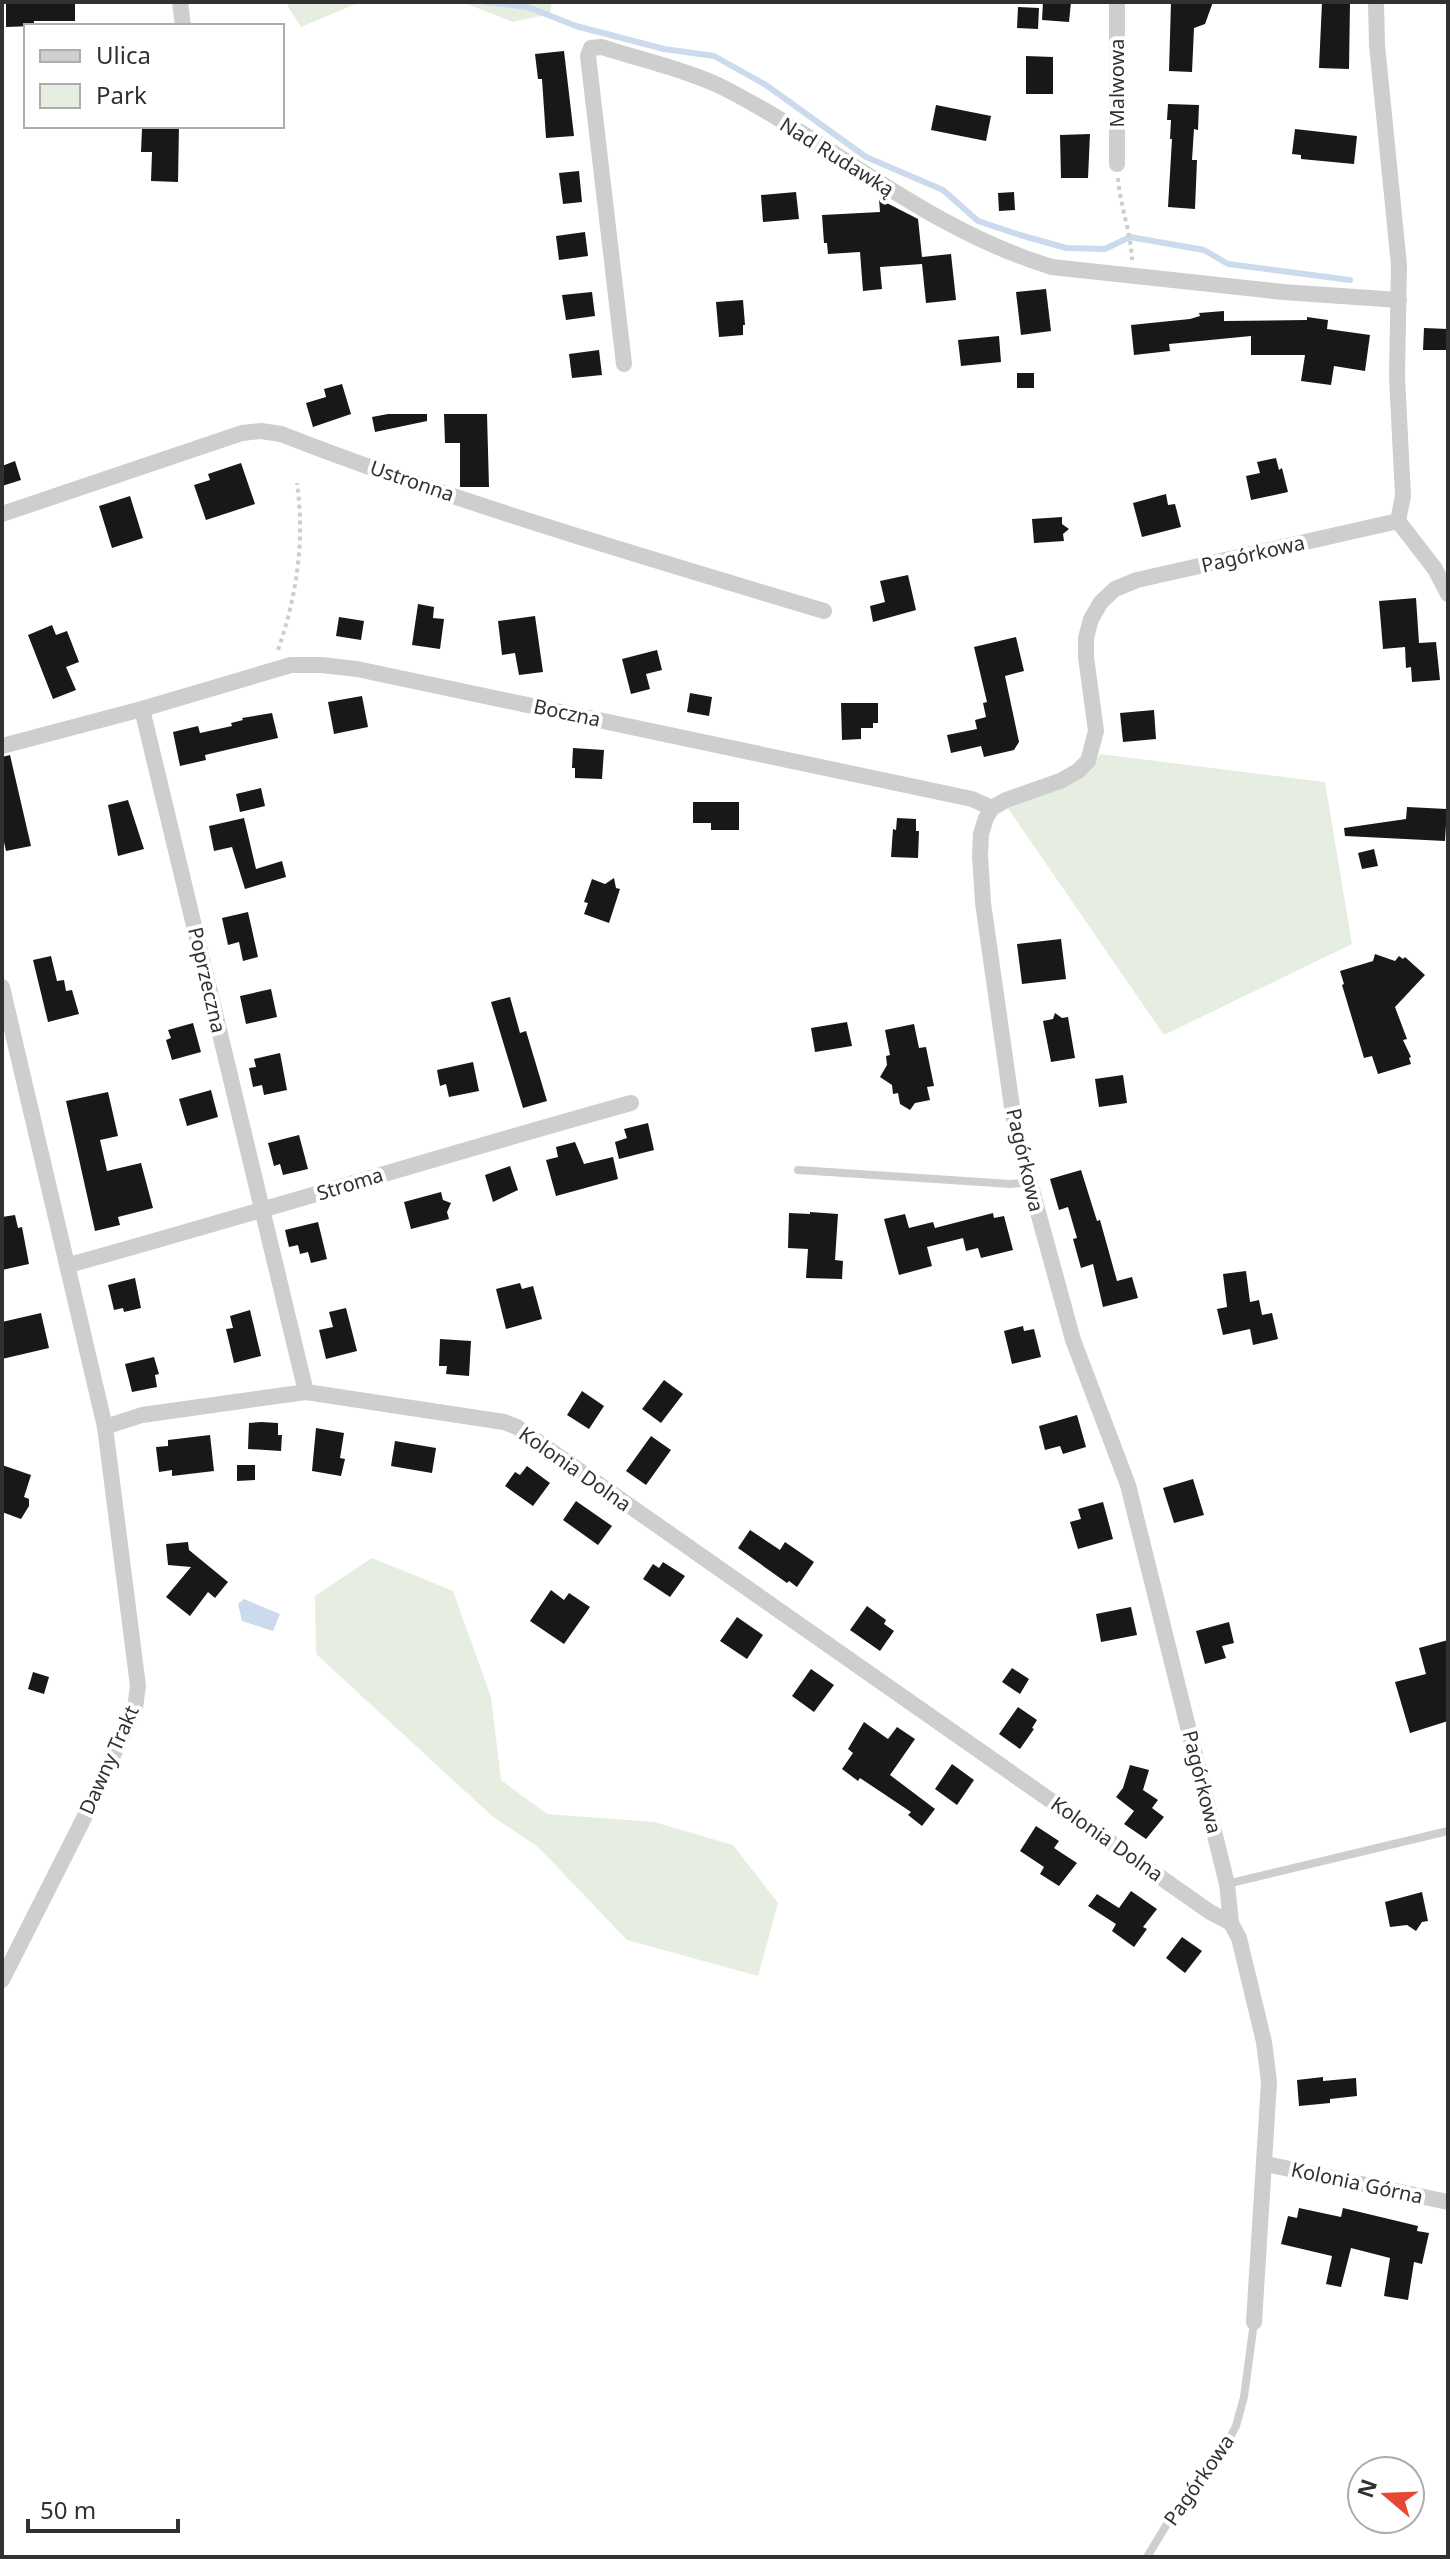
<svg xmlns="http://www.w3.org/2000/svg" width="1450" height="2559" viewBox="0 0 1450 2559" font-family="'Noto Sans',sans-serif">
	<rect width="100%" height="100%" fill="#fff"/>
	<!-- green -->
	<g fill="#e5eee0">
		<path d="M295,2H360L301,27L287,5Z"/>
		<path d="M462,2H552L550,14L513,22Z"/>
		<path d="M1100,754L1325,782L1352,944L1164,1035L1007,807L1090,769Z"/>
		<path d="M372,1558L453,1591L491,1697L501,1780L547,1814L654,1822L733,1845L778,1903L758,1976L627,1940L538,1847L492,1816L316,1654L315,1596Z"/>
	</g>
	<!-- water -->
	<path fill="#ccdaed" d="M244,1599L280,1614L273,1631L242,1621L238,1604Z"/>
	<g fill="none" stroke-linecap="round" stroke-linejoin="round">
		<!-- stream -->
		<path stroke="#ccdaed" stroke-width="6" d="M487,2L528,7L576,26L664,49L714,56L766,85L866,157L943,190L978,221L1020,235L1066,248L1105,249L1130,237L1204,250L1228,264L1350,280"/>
	</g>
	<!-- building -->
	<g fill="#181818">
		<path d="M6,2H75V21H34V26L6,27Z"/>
		<path d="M1043,2H1071L1069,22L1042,20Z"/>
		<path d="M1171,2H1213L1205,24L1194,28L1192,72L1169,71Z"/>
		<path d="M1322,2H1350L1349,69L1319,68Z"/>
		<path d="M1018,7L1039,8L1038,29L1017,28Z"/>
		<path d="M564,51L574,136L546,138L542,79H538L535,54Z"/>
		<path d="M1026,56L1053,57V94H1026Z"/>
		<path d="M1168,104L1199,105L1198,130L1194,129L1192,160H1197L1195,209L1168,207L1172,139H1170L1171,120H1167Z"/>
		<path d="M936,105L991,116L986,141L931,130Z"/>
		<path d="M152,126H179L178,182L151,181L152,152H141L142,129H152Z"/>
		<path d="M1295,129L1357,136L1354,164L1301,159V155L1292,154Z"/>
		<path d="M1090,134L1088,178H1061L1060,135Z"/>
		<path d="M579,171L582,202L563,204L559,173Z"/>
		<path d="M796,192L799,219L763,222L761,195Z"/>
		<path d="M1014,192L1015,210L999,211L998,193Z"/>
		<path d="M879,199L918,219L922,257L951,254L956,300L926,303L922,264L880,267L882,289L863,291L860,252L828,254L827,243H824L822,215L880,212Z"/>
		<path d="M585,232L588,256L559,260L556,236Z"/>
		<path d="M1046,289L1051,331L1021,335L1016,292Z"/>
		<path d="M592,292L595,316L566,320L562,295Z"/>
		<path d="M743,300L745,325H743V335L719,337L716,302Z"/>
		<path d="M1224,311V321L1307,320V317L1328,320L1327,329L1370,335L1365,371L1334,366L1331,385L1301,381L1305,355H1251V336L1169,344L1170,351L1134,355L1131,325L1190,319L1200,316L1199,313Z"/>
		<path d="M1424,328L1448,329V350H1423Z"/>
		<path d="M999,336L1001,362L961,366L958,340Z"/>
		<path d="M599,350L602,375L572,378L569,354Z"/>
		<rect x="1017" y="373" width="17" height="15"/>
		<path d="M342,384L351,414L313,427L306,403L326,397L324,389Z"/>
		<path d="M388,414H427V421L375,432L372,417Z"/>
		<path d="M444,414H487L489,487H460V443H445Z"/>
		<path d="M1276,458L1279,470L1282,468L1288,492L1251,500L1246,476L1260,473L1257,462Z"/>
		<path d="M15,461L21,480L2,486V466Z"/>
		<path d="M241,463L255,504L206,520L194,485L210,480L208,474Z"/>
		<path d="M1166,494L1168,505L1175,504L1181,527L1142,537L1133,503Z"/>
		<path d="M130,496L143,538L112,548L99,506Z"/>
		<path d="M1062,517V524L1069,529L1063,534L1064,541L1034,543L1032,519Z"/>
		<path d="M908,575L916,610L873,622L870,606L885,602L880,581Z"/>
		<path d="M1416,598L1419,643L1436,642L1440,680L1412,682L1411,667L1406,668L1405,647L1383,649L1379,601Z"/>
		<path d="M418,604L434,607L433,618L444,619L440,649L412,645Z"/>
		<path d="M535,616L543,672L519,675L515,653L502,655L498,621Z"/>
		<path d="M339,617L364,621L361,640L336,636Z"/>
		<path d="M52,625L56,635L67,631L79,662L66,667L76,690L53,699L28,635Z"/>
		<path d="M1016,637L1024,671L1005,676L1019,742L1014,750L984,757L981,746L951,753L947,735L977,729L975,720L986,717L983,703L987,702L974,647Z"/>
		<path d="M657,650L662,670L646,674L650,689L631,694L622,659Z"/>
		<path d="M690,693L712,697L709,716L687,712Z"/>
		<path d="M362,696L368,727L334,734L328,702Z"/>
		<path d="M841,703H878V723H873V728H861V739L842,740Z"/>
		<path d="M1154,710L1156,739L1123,742L1120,713Z"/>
		<path d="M272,713L278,738L205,755L206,760L180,766L173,732L198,726L200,733L232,726L231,723L243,720L242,718Z"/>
		<path d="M573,748L604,750L602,779L575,778V768H572Z"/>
		<path d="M10,755L31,846L6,851L2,833V757Z"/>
		<path d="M261,788L265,806L240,812L236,794Z"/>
		<path d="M128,800L144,849L118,856L108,805Z"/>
		<path d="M693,802H739V830H711V823H693Z"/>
		<path d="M1407,807L1447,809L1445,841L1345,836L1344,828L1406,819Z"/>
		<path d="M244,818L256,869L282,861L286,877L245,889L232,847L214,851L209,826Z"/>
		<path d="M897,818L916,819V831H919L918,858L891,857L893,829L896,830Z"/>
		<path d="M1374,849L1378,866L1362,869L1358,853Z"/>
		<path d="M614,878L616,888L620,889L609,923L584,914L588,903L584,902L592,879L605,884Z"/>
		<path d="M248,912L258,957L243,961L239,942L228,945L222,918Z"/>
		<path d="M1061,939L1066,979L1022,984L1017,944Z"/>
		<path d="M1375,954L1395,961L1399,956L1403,959L1405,957L1425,975L1395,1007L1407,1039L1403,1040L1411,1057L1409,1058L1411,1064L1378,1074L1372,1056L1364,1058L1342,985L1344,984L1340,971L1373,961Z"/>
		<path d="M51,956L57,981L64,980L66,991L72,990L79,1014L48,1022L33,960Z"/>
		<path d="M271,989L277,1017L246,1024L240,996Z"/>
		<path d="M510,997L520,1033L526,1031L547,1101L523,1108L491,1002Z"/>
		<path d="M1055,1013L1062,1018L1068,1017L1075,1058L1051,1062L1043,1021L1053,1019Z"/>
		<path d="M847,1022L852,1046L815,1052L811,1028Z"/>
		<path d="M193,1023L201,1052L172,1060L166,1040L171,1038L168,1030Z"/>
		<path d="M914,1024L919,1048L926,1047L934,1086L927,1087L930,1100L915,1103L910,1110L900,1104L898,1093L893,1094L892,1085L880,1077L887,1065L886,1056L890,1055L885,1030Z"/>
		<path d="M280,1053L287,1090L264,1095L262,1085L253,1087L249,1068L256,1067L254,1059Z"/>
		<path d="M473,1062L479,1091L449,1097L446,1084L440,1086L437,1070Z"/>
		<path d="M1123,1075L1127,1103L1099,1107L1095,1079Z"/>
		<path d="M211,1090L218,1117L187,1126L179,1099Z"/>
		<path d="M108,1092L118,1136L100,1140L107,1171L141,1163L153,1208L118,1217L120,1225L95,1231L66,1101Z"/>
		<path d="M648,1123L654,1150L619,1159L615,1142L627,1138L624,1129Z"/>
		<path d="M299,1135L308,1169L283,1175L280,1164L274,1166L268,1143Z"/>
		<path d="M575,1142L584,1164L613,1157L618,1179L556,1196L546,1160L558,1157L556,1147Z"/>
		<path d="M510,1166L518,1190L493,1202L485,1175Z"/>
		<path d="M1081,1170L1097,1221L1100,1220L1117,1281L1132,1277L1138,1298L1103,1307L1093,1264L1081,1268L1073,1239L1077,1238L1068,1207L1059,1210L1050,1179Z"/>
		<path d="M441,1192L443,1200L451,1203L447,1212L449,1219L411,1229L404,1202Z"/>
		<path d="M810,1212L838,1214L835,1260L843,1261L842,1279L806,1278L808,1249L788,1248L789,1213L810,1214Z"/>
		<path d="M993,1213L994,1218L1004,1216L1013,1250L981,1258L978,1248L966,1251L963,1238L927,1247L932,1266L899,1275L884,1219L905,1214L909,1228L933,1222L935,1228Z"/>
		<path d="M15,1215L18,1228L22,1227L29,1264L2,1270V1217Z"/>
		<path d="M318,1222L327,1259L311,1263L308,1252L300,1254L298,1245L289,1247L285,1230Z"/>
		<path d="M1246,1271L1250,1302L1259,1300L1262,1315L1272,1313L1278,1339L1253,1345L1250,1329L1223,1335L1217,1309L1227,1307L1223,1274Z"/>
		<path d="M135,1278L141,1308L124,1312L123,1308L114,1310L108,1285Z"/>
		<path d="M520,1283L522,1289L533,1286L542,1319L506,1329L496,1289Z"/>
		<path d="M346,1308L357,1351L326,1359L319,1330L333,1327L329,1312Z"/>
		<path d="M250,1310L261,1356L234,1363L226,1329L233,1328L230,1316Z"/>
		<path d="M41,1313L49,1348L2,1359V1322Z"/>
		<path d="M1023,1326L1024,1331L1034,1329L1041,1357L1012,1364L1004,1331Z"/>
		<path d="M440,1339L471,1341L469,1376L446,1374L447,1366H439Z"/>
		<path d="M154,1357L159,1374L155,1375L157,1387L132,1392L125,1364Z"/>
		<path d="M664,1380L683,1394L661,1423L642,1409Z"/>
		<path d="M582,1391L604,1406L589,1429L567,1415Z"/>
		<path d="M1077,1415L1086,1447L1063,1454L1060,1446L1045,1450L1039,1426Z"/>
		<path d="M261,1422L278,1423V1435H282L281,1451L248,1449L249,1423Z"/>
		<path d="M316,1428L344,1433L340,1458L345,1459L341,1476L312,1471Z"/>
		<path d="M210,1435L214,1471L172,1476V1470L159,1472L156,1447L168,1446V1440Z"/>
		<path d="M651,1436L671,1450L646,1485L626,1471Z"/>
		<path d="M395,1441L436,1448L432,1473L391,1466Z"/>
		<path d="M2,1465L31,1475L24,1497L29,1499V1506L21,1519L2,1512Z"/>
		<path d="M237,1465H255V1480L237,1481Z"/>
		<path d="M527,1466L550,1483L533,1506L505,1486L515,1472L520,1475Z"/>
		<path d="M1193,1479L1204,1515L1174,1523L1163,1488Z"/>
		<path d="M576,1501L612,1526L598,1545L563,1520Z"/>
		<path d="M1103,1502L1113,1539L1078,1549L1070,1522L1081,1519L1078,1509Z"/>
		<path d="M750,1530L780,1550L785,1542L814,1562L797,1587L789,1581L787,1583L738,1548Z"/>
		<path d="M188,1542L189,1550L228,1582L215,1598L208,1592L190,1616L166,1597L191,1567L168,1565L166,1544Z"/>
		<path d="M663,1562L685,1576L670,1597L643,1579L653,1564L659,1568Z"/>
		<path d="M551,1590L564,1600L569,1593L590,1607L564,1644L530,1621Z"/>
		<path d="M867,1606L886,1620L884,1624L894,1631L880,1651L850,1630Z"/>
		<path d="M1131,1607L1137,1635L1101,1642L1096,1614Z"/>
		<path d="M737,1617L763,1635L747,1659L720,1641Z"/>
		<path d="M1229,1622L1234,1643L1222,1646L1226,1658L1205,1664L1196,1631Z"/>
		<path d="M1448,1640V1721L1410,1733L1395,1682L1426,1674L1419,1648Z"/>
		<path d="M1012,1668L1029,1679L1020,1694L1002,1682Z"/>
		<path d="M811,1669L834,1685L814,1712L792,1696Z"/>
		<path d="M33,1672L49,1677L44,1694L28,1689Z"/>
		<path d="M1018,1707L1037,1720L1032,1728L1034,1729L1020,1749L999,1734Z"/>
		<path d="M864,1722L888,1739L897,1727L915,1739L890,1775L935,1809L922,1826L908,1815L911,1812L860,1778L858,1781L842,1769L853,1753L848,1749Z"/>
		<path d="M952,1764L974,1780L957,1805L935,1789Z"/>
		<path d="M1130,1765L1149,1770L1143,1790L1158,1800L1152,1808L1164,1817L1146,1839L1124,1824L1134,1811L1116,1797L1123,1788Z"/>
		<path d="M1036,1826L1059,1841L1054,1848L1077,1863L1059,1886L1040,1874L1044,1867L1020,1851Z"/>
		<path d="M1131,1891L1157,1909L1143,1927L1147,1929L1134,1947L1112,1931L1116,1924L1088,1906L1097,1894L1119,1908Z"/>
		<path d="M1422,1892L1428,1921L1422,1922L1416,1931L1407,1925L1390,1927L1385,1902Z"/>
		<path d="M1182,1937L1202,1951L1185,1973L1166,1958Z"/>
		<path d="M1323,2077V2081L1356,2078L1357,2096L1330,2099V2103L1299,2106L1297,2080Z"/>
		<path d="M1299,2208L1341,2217L1343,2208L1418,2226L1417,2231L1429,2233L1422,2264L1414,2262L1408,2300L1384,2296L1390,2258L1351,2248L1341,2287L1326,2284L1332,2256L1281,2244L1288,2216L1297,2218Z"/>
	</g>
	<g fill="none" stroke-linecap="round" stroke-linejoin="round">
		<!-- path -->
		<g stroke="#cecece" stroke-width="4" stroke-dasharray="4 4" stroke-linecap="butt">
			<path d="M1118,178C1120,206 1131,232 1132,260"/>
			<path d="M278,650C297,595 305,540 297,483"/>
		</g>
		<!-- service -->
		<g stroke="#cecece" stroke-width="8">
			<path d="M798,1170L1011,1184L1028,1182"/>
			<path d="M1227,1884L1448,1831"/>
			<path d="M1147,2557L1170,2519L1224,2449L1236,2426L1244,2397L1254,2322"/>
		</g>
		<!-- minor -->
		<g stroke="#cecece" stroke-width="16">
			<path d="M180,2L183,26"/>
			<path d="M1117,164V2"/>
			<path d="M624,364L588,56L591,48L602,47C638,59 691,71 724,88C835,145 929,230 1052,267L1283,292L1399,300"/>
			<path d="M2,514L242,433L261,431L281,434C458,503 642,556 824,611"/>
			<path d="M1398,521L1435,569L1448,594"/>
			<path d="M142,709L291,665H321L357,669L972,799L992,808"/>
			<path d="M2,746L142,709L306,1392"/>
			<path d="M2,987L105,1427L142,1415L306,1392L504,1422L517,1427L1210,1912L1231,1923"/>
			<path d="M69,1265C257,1213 443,1155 631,1103"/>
			<path d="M2,1980L82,1822L135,1708L138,1686L105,1427"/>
			<path d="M1266,2164L1448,2202"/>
			<path d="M1254,2322L1269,2082L1264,2042L1239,1938L1231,1923L1227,1884L1128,1485L1073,1340L1015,1128L983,903L980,856L981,834L986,818L992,808L1006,800L1060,781L1078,771L1088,761L1096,731L1086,657V638L1091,619L1101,602L1115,589L1137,580L1398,521L1403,496L1397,377L1399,265L1377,45L1376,2"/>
		</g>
	</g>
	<g text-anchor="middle" stroke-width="8" stroke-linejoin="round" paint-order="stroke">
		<!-- street labels -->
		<g font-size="20" fill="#313131" stroke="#fff">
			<text transform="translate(1117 83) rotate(-90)" y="7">Malwowa</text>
			<text transform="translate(837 157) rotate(32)" y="7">Nad Rudawką</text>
			<text transform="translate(412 481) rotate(19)" y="7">Ustronna</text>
			<text transform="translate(1253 554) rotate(-13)" y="7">Pagórkowa</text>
			<text transform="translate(567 713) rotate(12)" y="7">Boczna</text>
			<text transform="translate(207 980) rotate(77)" y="7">Poprzeczna</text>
			<text transform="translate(1025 1160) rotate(77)" y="7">Pagórkowa</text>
			<text transform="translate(350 1184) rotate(-17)" y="7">Stroma</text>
			<text transform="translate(575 1469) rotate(35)" y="7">Kolonia Dolna</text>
			<text transform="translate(109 1760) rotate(-66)" y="7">Dawny Trakt</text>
			<text transform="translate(1202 1782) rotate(76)" y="7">Pagórkowa</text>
			<text transform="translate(1107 1839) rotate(35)" y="7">Kolonia Dolna</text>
			<text transform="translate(1357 2183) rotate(12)" y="7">Kolonia Górna</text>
			<text transform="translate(1199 2480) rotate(-55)" y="7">Pagórkowa</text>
		</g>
	</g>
	<!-- border -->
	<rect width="1450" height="2559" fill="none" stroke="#313131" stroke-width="8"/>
	<!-- legend -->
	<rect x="24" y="24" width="260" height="104" fill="#ffffff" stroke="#adadad" stroke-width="2"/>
	<rect x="40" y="50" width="40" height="12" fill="#cecece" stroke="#adadad" stroke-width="2"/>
	<text x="96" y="64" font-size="24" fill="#313131">Ulica</text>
	<rect x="40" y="84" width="40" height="24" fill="#e5eee0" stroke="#adadad" stroke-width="2"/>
	<text x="96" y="104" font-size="24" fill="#313131">Park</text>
	<!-- north arrow -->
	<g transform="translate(1386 2495) rotate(289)"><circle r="38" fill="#ffffff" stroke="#adadad" stroke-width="2"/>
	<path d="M0-6L14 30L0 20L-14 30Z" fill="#e84734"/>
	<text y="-12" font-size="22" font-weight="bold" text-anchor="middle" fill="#313131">N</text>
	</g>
	<!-- scale -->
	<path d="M28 2519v12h150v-12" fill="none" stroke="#313131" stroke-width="4"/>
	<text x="40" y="2519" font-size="24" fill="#313131" stroke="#ffffff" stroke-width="6" paint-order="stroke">50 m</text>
</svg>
